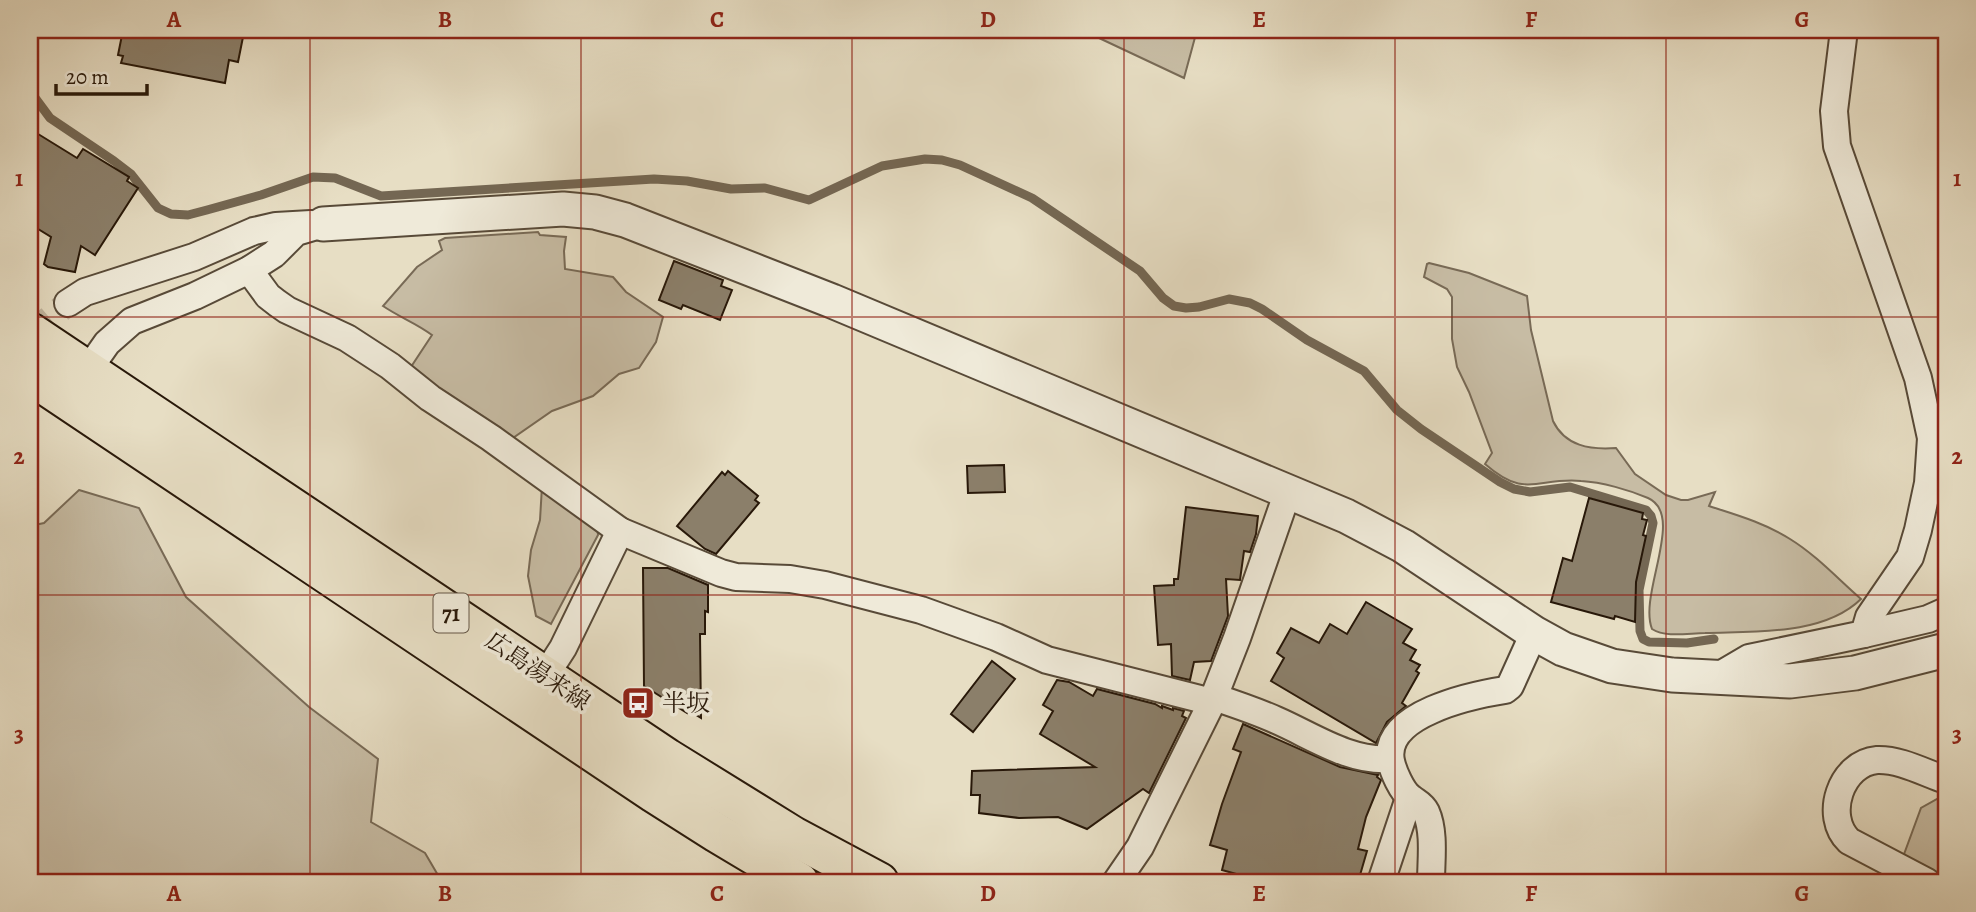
<svg xmlns="http://www.w3.org/2000/svg" width="1976" height="912" viewBox="0 0 1976 912" font-family="Alegreya,'Noto Serif JP',serif">
	<rect width="100%" height="100%" fill="#e7dec4"/>
	<filter id="stains"><feTurbulence type="fractalNoise" baseFrequency=".00286" numOctaves="4"/><feColorMatrix values="0 0 0 0 .2 0 0 0 0 .09 0 0 0 0 .02 0 0 0 .5 -.17"/></filter>
	<radialGradient id="worn" r=".72"><stop offset=".6" stop-color="#630" stop-opacity="0"/><stop offset="1" stop-color="#630" stop-opacity=".3"/></radialGradient>
	<!-- green -->
	<g fill="#c7bca4" stroke="#786a56" stroke-width="2">
		<path d="M1082,30H1197L1184,78Z"/>
		<path d="M538,232L540,235L566,237L564,251L565,269L613,277L626,292L663,317L656,342L639,368L619,374L593,396L552,411L510,440L407,373L432,335C416,323 399,317 383,306L417,267L442,250L439,241L445,238Z"/>
		<path d="M1429,263L1469,273L1527,296L1531,330L1553,421C1565,446 1590,450 1616,448L1635,474L1666,495L1681,500H1688L1715,492L1709,506C1737,515 1765,523 1790,539C1816,555 1838,579 1861,599C1823,636 1754,631 1705,633C1689,633 1666,638 1652,629C1638,594 1686,515 1648,498C1629,490 1602,482 1581,481C1537,477 1526,500 1485,464L1492,453L1469,392L1457,367L1452,339V297L1447,289L1424,277L1427,264Z"/>
		<path d="M542,486L597,526L598,535L551,624L536,616L528,576L531,550L540,520Z"/>
		<path d="M79,490L139,508L186,597L309,707L378,759L371,822L425,853L442,882H30V526L44,523Z"/>
		<path d="M1946,794V880L1903,857L1921,808Z"/>
	</g>
	<g fill="none" stroke-linecap="round" stroke-linejoin="round">
		<!-- stream -->
		<path stroke="#746753" stroke-width="9" d="M30,91L50,118L114,161L131,174L158,208L171,214L188,215L207,210L261,195L313,177L335,178L381,196L654,179L687,181L731,189L765,188L809,200L882,166L925,159L942,160L960,165L1032,198L1140,271L1163,298L1174,306L1186,308L1199,307L1229,299L1250,303L1262,309L1307,340L1364,371L1397,410L1421,429L1500,482L1514,489L1530,492L1570,487L1646,510L1651,516L1653,523L1639,590L1640,631L1643,639L1649,642L1687,643L1714,639"/>
	</g>
	<!-- building -->
	<g fill="#8b7f6a" stroke="#281809" stroke-width="2">
		<path d="M123,30H235L234,35L243,37L238,62L229,60L225,83L121,63L123,56L118,55Z"/>
		<path d="M30,129L77,158L83,149L129,177L127,181L138,188L95,255L81,246L75,272L48,267L44,264L51,237L30,224Z"/>
		<path d="M674,261L723,280L721,286L732,290L720,320L683,305L681,309L659,300Z"/>
		<path d="M1004,465L1005,492L968,493L967,466Z"/>
		<path d="M728,471L758,496L755,500L759,503L716,554L705,549L677,526L722,472L725,475Z"/>
		<path d="M1589,498L1643,513L1642,519L1647,520L1643,535L1646,536L1636,582L1635,622L1615,616L1614,619L1551,602L1563,558L1572,561Z"/>
		<path d="M1186,507L1258,516L1256,534L1250,552L1244,551L1240,580L1226,579L1228,616L1211,661L1194,662L1190,680L1172,676L1171,644L1158,645L1154,586L1174,585V579H1178Z"/>
		<path d="M643,568H668L708,585V612L705,611V634H700L701,718L688,710L687,713L644,686Z"/>
		<path d="M1366,602L1412,629L1403,643L1416,650L1410,660L1420,665L1416,671L1419,673L1402,703L1406,706L1387,722L1376,743L1271,681L1284,658L1277,653L1291,628L1319,643L1330,624L1347,634Z"/>
		<path d="M992,661L1015,679L973,732L951,714Z"/>
		<path d="M1057,680L1069,682L1093,696L1097,689L1155,704L1162,708V706L1173,710V708L1184,711L1182,716L1186,718L1149,793L1143,789L1087,829L1058,817L1019,818L979,813L980,795H971L972,771L1095,767L1040,734L1053,711L1043,705Z"/>
		<path d="M1243,724L1340,767L1378,775L1377,777L1381,780L1366,817L1358,849L1367,851L1358,882H1265L1222,870L1227,850L1210,845L1222,804L1241,752L1233,749Z"/>
	</g>
	<g fill="none" stroke-linecap="round" stroke-linejoin="round">
		<!-- minor-tunnel -->
		<path stroke="#c1b69f" stroke-width="26" stroke-dasharray="26 13" stroke-linecap="butt" d="M30,335L68,303"/>
		<defs>
			<g id="minor">
				<path d="M249,270L268,296L277,303L287,310L347,338L390,366L430,398L491,438L620,531L721,573L736,577L790,579L825,585L921,610L996,637L1047,660L1212,702"/>
				<path d="M68,303L85,292L194,257L254,231L276,226L311,224"/>
				<path d="M88,370L107,343L132,321L195,296L249,270L274,254L296,232L323,224"/>
				<path d="M1864,634L1928,619L1946,611"/>
				<path d="M545,676L563,648L620,531"/>
				<path d="M1715,678L1749,658L1864,634L1869,617L1910,557L1918,530L1928,483L1931,438L1918,378L1837,146L1834,111L1844,30"/>
				<path d="M1214,697C1235,704 1256,711 1276,720C1313,736 1349,762 1390,759"/>
				<path d="M1116,882L1140,847L1212,702L1237,638L1288,491"/>
				<path d="M1381,882L1409,798"/>
				<path d="M1431,882C1431,861 1435,832 1426,812C1422,804 1417,803 1411,798C1402,792 1393,771 1391,761C1381,714 1473,695 1505,690L1510,686L1534,633"/>
				<path d="M1927,882L1849,841C1823,816 1841,763 1877,760C1900,759 1925,773 1946,780"/>
			</g>
			<path id="tertiary" d="M323,224L563,209L595,212L625,220L832,301L1346,516L1403,546L1534,633L1563,649L1612,666L1672,675L1790,681L1855,673L1946,650"/>
			<g id="primary">
				<path d="M30,332L667,758L793,836L879,882"/>
				<path d="M30,375L654,793L717,833L799,882"/>
			</g>
		</defs>
		<!-- minor casing -->
		<use href="#minor" stroke="#584a38" stroke-width="30"/>
		<!-- tertiary casing -->
		<use href="#tertiary" stroke="#584a38" stroke-width="37"/>
		<!-- primary casing -->
		<use href="#primary" stroke="#281809" stroke-width="42"/>
		<!-- minor -->
		<use href="#minor" stroke="#efead9" stroke-width="26"/>
		<!-- tertiary -->
		<use href="#tertiary" stroke="#efead9" stroke-width="33"/>
		<!-- primary -->
		<use href="#primary" stroke="#e7dec4" stroke-width="38"/>
	</g>
	<!-- grid -->
	<path fill="none" stroke="#8f2418" stroke-width="2" stroke-opacity="0.55" d="M310,30V882M581,30V882M852,30V882M1124,30V882M1395,30V882M1666,30V882M30,317H1946M30,595H1946"/>
	<!-- icons -->
	<defs>
		<symbol id="bus-square" viewBox="-11 -11 22 22"><rect x="-9" y="-9" width="18" height="18" rx="4" fill="#8f2418" stroke="#efead9"/><path d="M-5-6H5V4H4V6H2V4H-2V6H-4V4H-5ZM-3.5-4V0h7V-4ZM-3.5 1.2v1.5H-2V1.2ZM2 1.2v1.5H3.5V1.2Z" fill="#fff"/></symbol>
	</defs>
	<g fill-rule="evenodd">
		<use href="#bus-square" x="619" y="684" width="38" height="38"/>
	</g>
	<g text-anchor="middle" stroke-width="7" stroke-linejoin="round" paint-order="stroke">
		<!-- shield labels -->
		<rect fill="#efead9" stroke="#645747" stroke-width="2" x="433.5" y="593.5" width="35" height="39" rx="5"/>
		<g font-size="23" font-weight="bold" fill="#281809">
			<text x="451" y="621">71</text>
		</g>
		<!-- street labels -->
		<g font-size="24" fill="#281809" stroke="#efead9">
			<text transform="translate(538 671) rotate(34)" y="8">広島湯来線</text>
		</g>
		<!-- poi labels -->
		<g font-size="24" fill="#281809" stroke="#efead9" text-anchor="start">
			<text x="662" y="711">半坂</text>
		</g>
	</g>
	<!-- margin -->
	<rect width="1976" height="912" fill="none" stroke="#e7dec4" stroke-width="77"/>
	<!-- scale -->
	<path d="M56 84v10h91v-10" fill="none" stroke="#281809" stroke-width="3.5"/>
	<text x="66" y="84" font-size="21" fill="#281809" stroke="#efead9" stroke-width="5" paint-order="stroke">20 m</text>
	<rect x="38" y="38" width="1900" height="836" fill="none" stroke="#8f2418" stroke-width="2.5"/>
	<g font-size="23" text-anchor="middle" font-weight="bold" fill="#8f2418">
		<text x="174" y="27">A</text>
		<text x="445" y="27">B</text>
		<text x="717" y="27">C</text>
		<text x="988" y="27">D</text>
		<text x="1259" y="27">E</text>
		<text x="1531" y="27">F</text>
		<text x="1802" y="27">G</text>
		<text x="19" y="186">1</text>
		<text x="1957" y="186">1</text>
		<text x="19" y="464">2</text>
		<text x="1957" y="464">2</text>
		<text x="19" y="742">3</text>
		<text x="1957" y="742">3</text>
		<text x="174" y="901">A</text>
		<text x="445" y="901">B</text>
		<text x="717" y="901">C</text>
		<text x="988" y="901">D</text>
		<text x="1259" y="901">E</text>
		<text x="1531" y="901">F</text>
		<text x="1802" y="901">G</text>
	</g>
	<rect width="100%" height="100%" filter="url(#stains)"/>
	<rect width="100%" height="100%" fill="url(#worn)"/>
</svg>
